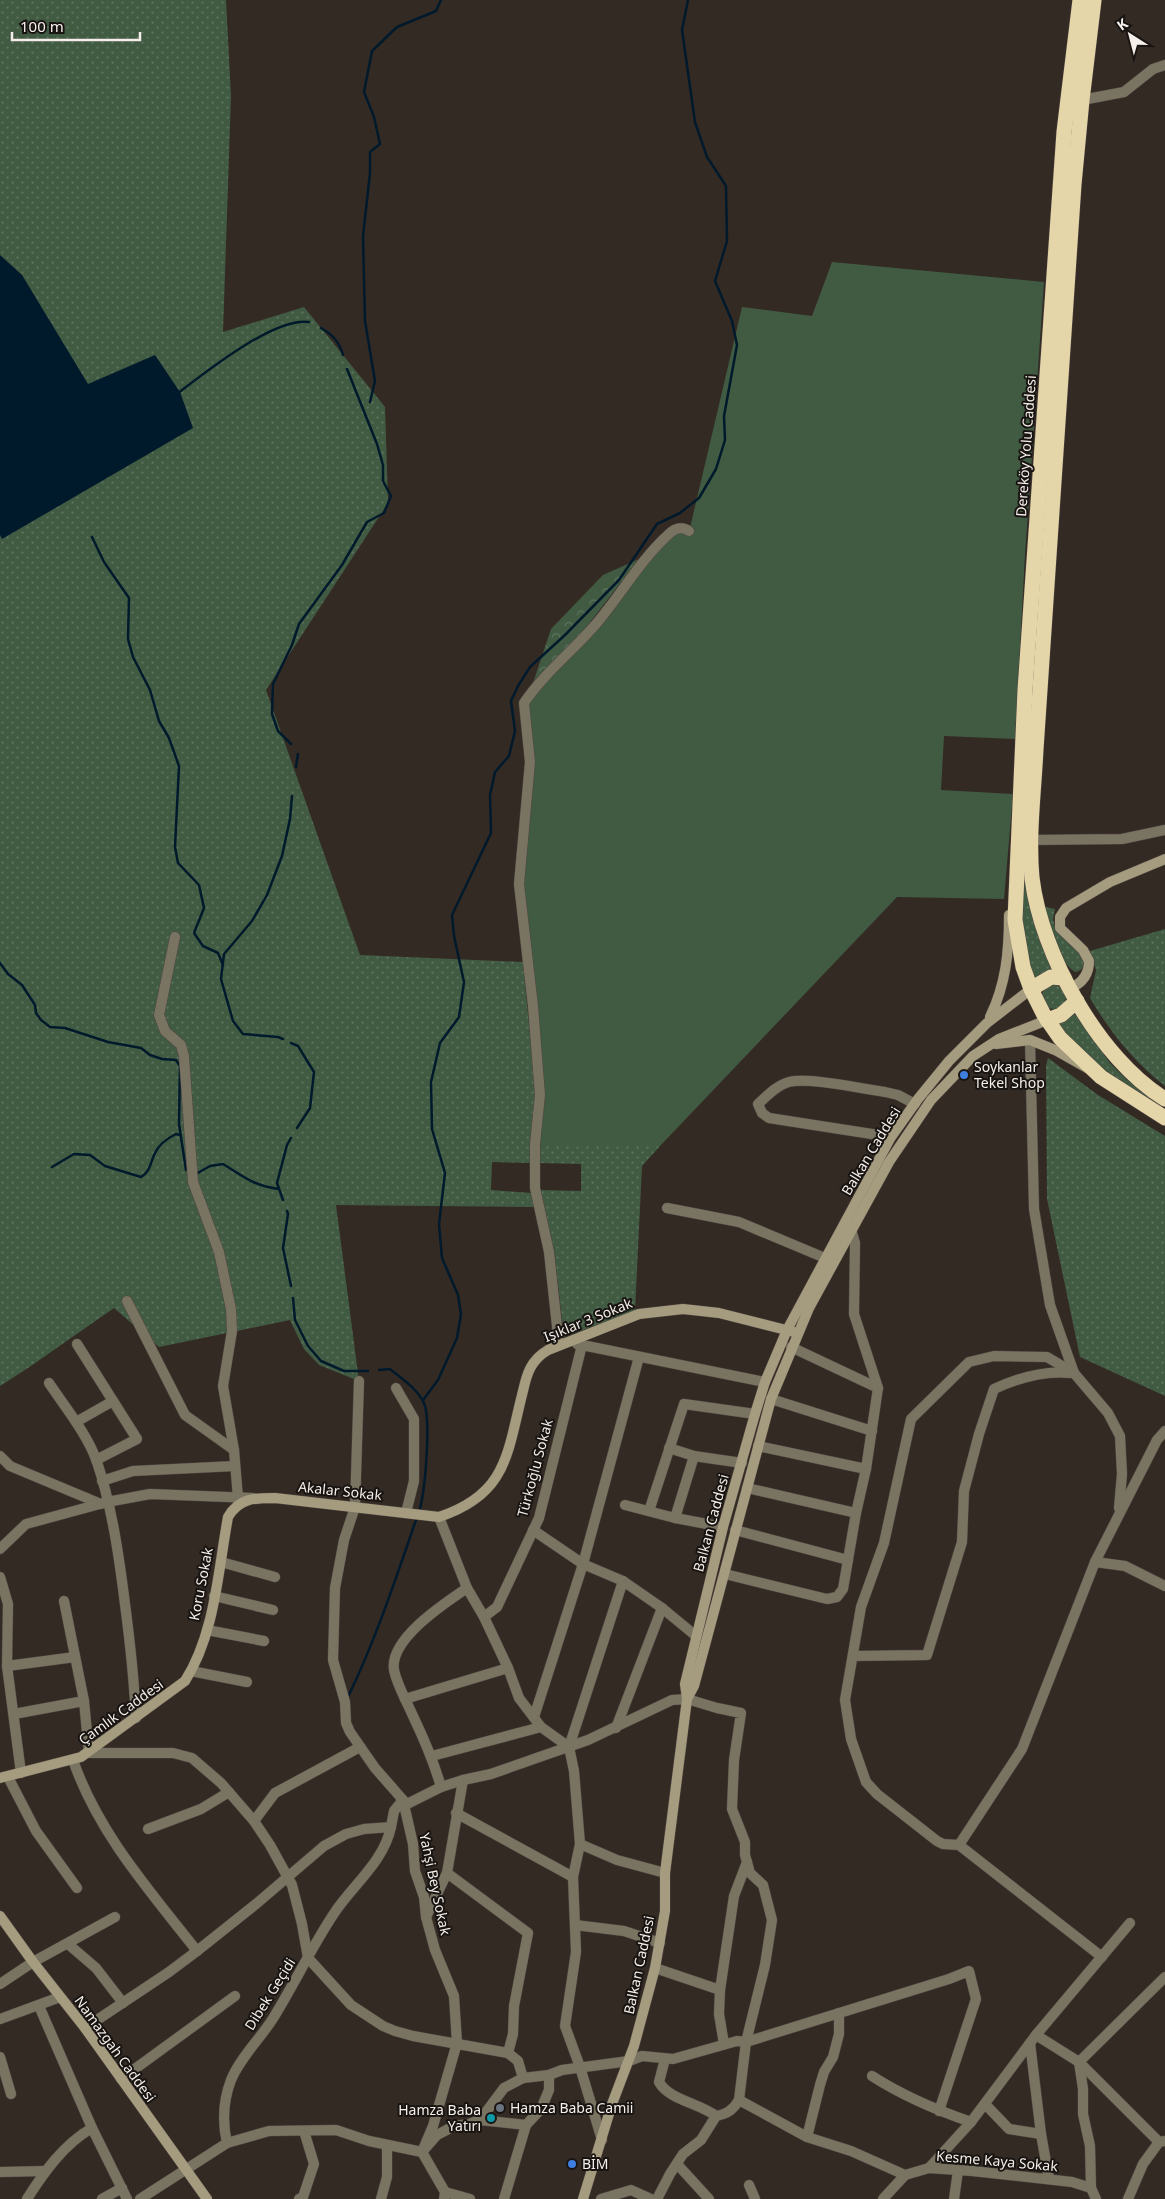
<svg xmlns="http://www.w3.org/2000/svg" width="1165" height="2199" viewBox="0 0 1165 2199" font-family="'Noto Sans',sans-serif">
	<defs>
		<pattern id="grass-dots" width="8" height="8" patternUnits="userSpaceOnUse" patternTransform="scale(1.25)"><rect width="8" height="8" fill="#415b43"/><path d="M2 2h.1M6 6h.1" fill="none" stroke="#5d735e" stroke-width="1.8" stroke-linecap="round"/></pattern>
		<pattern id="forest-crowns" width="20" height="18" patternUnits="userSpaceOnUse" patternTransform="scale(1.25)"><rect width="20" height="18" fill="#415b43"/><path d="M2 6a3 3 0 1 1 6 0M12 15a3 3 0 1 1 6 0" fill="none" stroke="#5d735e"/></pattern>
	</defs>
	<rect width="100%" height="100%" fill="#342a24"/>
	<!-- grass -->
	<g fill="url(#grass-dots)">
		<path d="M0,0H226L231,96L223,332L304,307L385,407L388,503L266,690L360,955L523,962L536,1096L532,1163L492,1162L491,1190L531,1193L534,1207L336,1205L359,1381L319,1365L304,1349L290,1320L159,1347L114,1308L28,1368L0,1386Z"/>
		<path d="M1026,819L1053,969L1033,980C1017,921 1022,879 1026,819Z"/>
		<path d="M1045,907L1055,909L1053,919L1055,927L1076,948L1084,961C1083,968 1082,971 1075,972C1055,958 1051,928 1045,907Z"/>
		<path d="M1165,929V1086C1134,1062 1110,1032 1090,998L1096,970L1090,951Z"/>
		<circle cx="1054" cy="997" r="12"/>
		<path d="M1075,1014L1110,1063L1126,1079L1165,1109C1125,1086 1085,1061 1057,1023Z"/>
		<path d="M1048,1058L1098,1095L1165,1136V1396L1080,1357L1047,1199L1046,1065Z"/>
		<path d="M539,1146H660L642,1166L635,1311L564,1337L554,1251L539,1190L581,1191V1164L540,1163Z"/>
	</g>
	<!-- forest -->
	<path fill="url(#forest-crowns)" d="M639,559L574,643L533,683L551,629L603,575Z"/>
	<!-- garden -->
	<path fill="#415b43" d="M832,262L1044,282L1025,555L1015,739L944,736L941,790L1013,794L1004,899L897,897L660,1146H539L545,1097L533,962L521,883L527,850L535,761L528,706L535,690L671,535L681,530L689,532L742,307L812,316Z"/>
	<!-- water -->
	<path fill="#001a2c" d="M0,255L22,275L88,384L155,355L180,392L193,428L2,539L0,535Z"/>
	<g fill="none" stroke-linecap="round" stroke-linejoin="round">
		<!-- stream -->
		<g stroke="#001a2c" stroke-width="2.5">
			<path d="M321,328C332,334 340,343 343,355"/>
			<path d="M178,393C206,372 274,317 309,322"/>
			<path d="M370,402L375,381L365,321L363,236L370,173V152L380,144L374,117L364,92L372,51L397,27L436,11L441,0"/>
			<path d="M92,537L104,562L129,598L128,639L133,657L150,690L159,721L169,738L179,766L175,847L178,863L199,885L204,908L194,933L203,946L218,953L223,965"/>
			<path d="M291,744L278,731L272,714L273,684L292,645L299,624L342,565L367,522L384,513L391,496L383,481V465L377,444L347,369"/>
			<path d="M296,767L298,754"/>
			<path d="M0,963L8,974L22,985L35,1005L36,1013L41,1020L50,1027L65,1028L108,1042L141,1048L150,1055L162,1059L176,1060L180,1066L179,1124L186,1170"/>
			<path d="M283,1039L278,1037L243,1034L233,1021L221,979L224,954L252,921L267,895L282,856L290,819L292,796"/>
			<path d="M291,1043L298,1046L314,1072L310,1108L297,1128"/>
			<path d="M52,1167L74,1154L90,1155L105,1166L141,1177C151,1171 150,1163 155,1153C159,1144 168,1138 176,1134L180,1135"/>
			<path d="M196,1174L210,1166L223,1164C244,1177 254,1186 279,1189"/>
			<path d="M283,1200L277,1183L287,1145L291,1138"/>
			<path d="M287,1211L288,1214L283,1248L291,1286"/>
			<path d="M293,1298L295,1320L308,1346L321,1361L344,1371H368"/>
			<path d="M379,1370L390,1369C402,1379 416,1388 423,1401C432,1416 425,1493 419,1512"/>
			<path d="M423,1400L438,1380L457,1338L461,1314L458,1295L442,1258L439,1224L445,1173L432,1129L431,1082L440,1043L459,1017L464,982L454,936L452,915L491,833L490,795L495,772L509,756L515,731L511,701L518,686L530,667L565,635L619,580L657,524L680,513L699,498L716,469L725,440L724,416L737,345L732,321L715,281L727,241L726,186L707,157L695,122L682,30L688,0"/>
			<path d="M348,1697C376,1639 396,1578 417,1517"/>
		</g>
		<defs>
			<g id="street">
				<path d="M1082,100L1124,92L1153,69L1165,65"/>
				<path d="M1031,840L1122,839L1165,830"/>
				<path d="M175,937L159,1015L165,1031L181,1045L184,1056L193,1182L219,1252L231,1309L232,1331L223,1386L234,1450"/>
				<path d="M1030,1040L1034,1209L1050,1305L1074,1373L1108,1413L1120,1436L1122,1474L1119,1508"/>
				<path d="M891,1137L769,1118L762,1113L758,1104C767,1096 777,1085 789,1082C810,1077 862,1089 885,1092L898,1095L915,1104"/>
				<path d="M667,1208L739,1222L825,1258"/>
				<path d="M127,1301L185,1415L234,1450L238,1498"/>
				<path d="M77,1344L137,1439L96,1460"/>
				<path d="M577,1344L765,1382"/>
				<path d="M559,1345L549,1252L535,1188V1144L540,1095L533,1006L519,884L530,762L524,703C544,673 573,651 596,624C621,595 640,560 669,534C675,528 682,526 689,531"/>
				<path d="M791,1347L878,1388"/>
				<path d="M359,1381L355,1507L344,1540L335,1588L333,1660L345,1702L346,1723L350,1732L375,1768L403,1800L413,1844L415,1871L424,1897L426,1917L435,1950L454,1996L457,2043L433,2126L422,2152L445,2192L444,2199"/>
				<path d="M49,1383C65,1407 88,1435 97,1462C112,1507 119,1556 125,1604C130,1642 134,1679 136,1718"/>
				<path d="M396,1388L414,1419V1481L406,1513"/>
				<path d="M771,1399L872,1431"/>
				<path d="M76,1422L113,1401"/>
				<path d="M758,1446L866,1469"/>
				<path d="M669,1448L694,1456L742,1463"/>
				<path d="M0,1456L10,1466L101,1504"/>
				<path d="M102,1481L133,1471L235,1466"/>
				<path d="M747,1488L856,1513"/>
				<path d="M625,1505L675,1518L723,1527"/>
				<path d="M649,1511L684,1404L755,1414"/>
				<path d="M439,1517L467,1588L484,1617L508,1668L519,1698L541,1727L569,1747L574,1771L580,1844L573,1877L576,1952L565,2026L580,2067L602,2140"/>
				<path d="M675,1518L694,1456"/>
				<path d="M533,1530L583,1564L623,1581L662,1608L696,1636"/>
				<path d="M735,1530L848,1560"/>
				<path d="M0,1549L26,1524L107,1502L150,1494L253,1498"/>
				<path d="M221,1562L275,1577"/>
				<path d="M1095,1562L1125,1566L1165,1586"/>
				<path d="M725,1574L827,1599L837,1597L843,1589L856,1513L866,1469L878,1388L854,1314L855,1243L851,1229"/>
				<path d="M0,1577L8,1604L7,1666L21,1773"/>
				<path d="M214,1596L273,1610"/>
				<path d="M64,1601L84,1701L89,1753H173L192,1758L221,1783L254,1821L270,1845L292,1885L302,1924L308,1958L351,2005L383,2026L395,2031L413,2036L508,2053"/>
				<path d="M484,1617L497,1607L539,1518L582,1345"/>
				<path d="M207,1630L264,1641"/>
				<path d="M853,1656L927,1655L962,1542L964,1491L979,1434L994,1389C1018,1378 1044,1370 1070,1373"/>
				<path d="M7,1666L75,1657"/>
				<path d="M191,1671L247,1682"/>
				<path d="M405,1699L508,1668"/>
				<path d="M14,1714L84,1701"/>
				<path d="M534,1717L583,1564L639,1357"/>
				<path d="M616,1728L662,1608"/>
				<path d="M569,1747L623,1581"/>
				<path d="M432,1756L541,1727"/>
				<path d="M73,1760C98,1833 150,1891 197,1951"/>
				<path d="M8,1777L36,1831L77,1888"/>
				<path d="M441,1787C434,1762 424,1739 413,1716C407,1702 397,1685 394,1670C389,1639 445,1603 467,1588"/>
				<path d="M456,1813L573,1877"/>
				<path d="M254,1821L275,1793L360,1747"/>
				<path d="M148,1829L201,1809L229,1792"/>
				<path d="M580,1844L617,1860L665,1873"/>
				<path d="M959,1845L943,1844L937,1841L877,1794L866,1782L851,1739L845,1700L861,1607L884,1543L911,1419L969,1362L994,1356L1047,1357L1074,1373"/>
				<path d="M447,1873L528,1933L514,2006L513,2034L508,2053L518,2061L523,2078"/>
				<path d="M426,1917L447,1873L463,1780"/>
				<path d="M575,1925L624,1931L660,1943"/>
				<path d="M68,1944L96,1968L123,2003"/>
				<path d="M1102,1957L959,1845L1022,1749L1095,1562L1157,1440L1165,1431"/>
				<path d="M655,1968L720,1990"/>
				<path d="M0,1984L33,1962L115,1917"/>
				<path d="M39,2006L92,2128L127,2199"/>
				<path d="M0,2019L60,1997"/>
				<path d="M85,2028L169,1972L197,1951L256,1904L324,1846L346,1834L364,1829L391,1827L394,1811L403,1800L405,1805L441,1787L463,1780L491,1774L588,1740L672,1700L687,1699L717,1708L741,1713L734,1760L732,1809L745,1842V1855L750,1873L763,1885L772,1920L765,1965L746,2042L739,2100"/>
				<path d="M1036,2035L1130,1923"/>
				<path d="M1030,2043L1041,2134L1049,2179"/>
				<path d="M724,2044L719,2014L720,1990L734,1896L747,1862"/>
				<path d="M0,2057L11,2094"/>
				<path d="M665,2059L659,2082C669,2100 699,2103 716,2116C727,2114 733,2110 739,2100L807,2137L851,2151L905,2175L929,2168L972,2171L1072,2182L1091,2188"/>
				<path d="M872,2076C903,2096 936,2110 971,2122"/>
				<path d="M121,2079L235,1996"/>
				<path d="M985,2104L1009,2129L1041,2134"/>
				<path d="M480,2120L526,2125"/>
				<path d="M807,2137L820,2085L824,2072L833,2057L839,2034V2013"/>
				<path d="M227,2143L269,2131L336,2130L369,2141L422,2152L437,2135L454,2126L469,2124L480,2120L504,2088L523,2078L549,2075L562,2070L629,2061L642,2056L673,2059L737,2041L746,2042L949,1979L969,1971L976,1999L939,2111"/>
				<path d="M677,2164L709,2199"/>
				<path d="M929,2168L971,2122L1036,2035L1079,2062L1159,2142"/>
				<path d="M0,2172L45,2171"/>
				<path d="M749,2185L755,2199"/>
				<path d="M445,2192L470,2199"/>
				<path d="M27,2199C44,2172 64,2144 92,2128"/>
				<path d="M102,2199L122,2188"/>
				<path d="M140,2199L227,2143C222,2121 223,2101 231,2080C240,2058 259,2040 272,2020C294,1985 312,1946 335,1912C354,1884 384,1861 391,1827"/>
				<path d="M299,2199L303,2197L314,2164L304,2131"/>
				<path d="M381,2199L387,2177V2145"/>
				<path d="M504,2199L526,2125L541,2109L549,2090V2075"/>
				<path d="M601,2199L631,2190L651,2199"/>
				<path d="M657,2199L670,2174L683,2154L701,2140L716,2116"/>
				<path d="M883,2199L905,2175"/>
				<path d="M954,2199L958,2171"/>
				<path d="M1096,2199L1091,2188L1090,2146L1083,2114V2089L1079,2062L1165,1977"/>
				<path d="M1128,2199L1143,2164L1159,2142L1165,2141"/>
			</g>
			<g id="secondary">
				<path d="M1071,988C1082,983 1089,974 1089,961L1083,950L1060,928V917L1066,908L1110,882L1165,859"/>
				<path d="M990,1017C1006,984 1009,952 1009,915"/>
				<path d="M996,1044L1030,1040L1055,1050L1087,1068"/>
				<path d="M687,1699L694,1686L771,1399L809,1308L889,1162L931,1100L973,1056L999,1039L1047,1020"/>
				<path d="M0,1778L81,1757L185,1681C215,1634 218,1571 228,1517C239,1498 254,1498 275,1498L439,1517C508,1494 507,1453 523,1391C527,1373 531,1360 548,1350L639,1314L683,1309L719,1313L798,1333"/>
				<path d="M0,1916L33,1962L85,2028L207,2199"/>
				<path d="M583,2199L612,2104L634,2046L655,1968L665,1911V1873L687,1699L685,1684L723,1527L755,1414L765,1382L787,1330L891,1137L918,1099L949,1061L987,1023L1031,989"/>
			</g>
			<g id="highway">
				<path d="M1080,0L1064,132L1025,690L1015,920L1023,967L1031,989L1044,1015L1060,1038L1101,1077L1165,1118"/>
				<path d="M1094,0L1082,100L1074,184L1036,749C1034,791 1028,835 1032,878C1041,954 1099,1059 1165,1099"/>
				<path d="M1031,989L1051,977L1064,978"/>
				<path d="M1047,1020L1061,1015L1077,1001"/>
			</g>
		</defs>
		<!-- street casing -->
		<use href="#street" stroke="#4f4540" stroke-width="11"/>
		<!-- secondary casing -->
		<use href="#secondary" stroke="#4f4540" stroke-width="11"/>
		<!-- highway casing -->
		<use href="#highway" stroke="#4f4540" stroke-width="16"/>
		<!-- street -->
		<use href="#street" stroke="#797362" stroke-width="10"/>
		<!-- secondary -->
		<use href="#secondary" stroke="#a59c7f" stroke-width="10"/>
		<!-- highway -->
		<use href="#highway" stroke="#e5d6aa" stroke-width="15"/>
	</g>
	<!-- markers -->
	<g fill="#3f7fe0" stroke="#181411" stroke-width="2">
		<circle cx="964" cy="1075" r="5"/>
		<circle cx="572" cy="2164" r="5"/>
	</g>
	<circle fill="#6b7280" stroke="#181411" stroke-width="2" cx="500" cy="2108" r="5"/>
	<circle fill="#0f9aa8" stroke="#181411" stroke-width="2" cx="491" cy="2118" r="5"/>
	<g text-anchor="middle" stroke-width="4" stroke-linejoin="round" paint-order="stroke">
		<!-- street labels -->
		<g font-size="14" fill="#f5eee9" stroke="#181411">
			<text transform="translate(1026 446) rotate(-86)" y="5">Dereköy Yolu Caddesi</text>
			<text transform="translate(871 1151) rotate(-59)" y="5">Balkan Caddesi</text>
			<text transform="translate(588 1320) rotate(-22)" y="5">Işıklar 3 Sokak</text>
			<text transform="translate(535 1468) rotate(-75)" y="5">Türkoğlu Sokak</text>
			<text transform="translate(340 1491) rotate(6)" y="5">Akalar Sokak</text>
			<text transform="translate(711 1523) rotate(-75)" y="5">Balkan Caddesi</text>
			<text transform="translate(201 1584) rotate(-79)" y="5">Koru Sokak</text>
			<text transform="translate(121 1712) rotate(-36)" y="5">Çamlık Caddesi</text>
			<text transform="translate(435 1884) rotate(78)" y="5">Yahşi Bey Sokak</text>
			<text transform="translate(639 1965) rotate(-78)" y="5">Balkan Caddesi</text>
			<text transform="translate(270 1994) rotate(-58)" y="5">Dibek Geçidi</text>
			<text transform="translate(115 2049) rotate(54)" y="5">Namazgah Caddesi</text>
			<text transform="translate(997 2161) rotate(5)" y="5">Kesme Kaya Sokak</text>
		</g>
		<!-- poi labels -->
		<g font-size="14" fill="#f5eee9" stroke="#181411" text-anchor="start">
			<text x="974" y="1072">Soykanlar<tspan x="974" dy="16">Tekel Shop</tspan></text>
			<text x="510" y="2113">Hamza Baba Camii</text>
			<text x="481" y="2115" text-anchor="end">Hamza Baba<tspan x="481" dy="16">Yatırı</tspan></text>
			<text x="582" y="2169">BİM</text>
		</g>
	</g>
	<!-- north arrow -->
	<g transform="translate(1130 35) rotate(324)" stroke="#181411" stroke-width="4" paint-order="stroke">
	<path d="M0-4L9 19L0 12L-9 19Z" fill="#f5eee9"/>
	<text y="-8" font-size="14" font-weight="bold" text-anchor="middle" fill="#f5eee9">K</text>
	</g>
	<!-- scale -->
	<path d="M12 32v8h128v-8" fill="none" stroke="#f5eee9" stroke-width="2.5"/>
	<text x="20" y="32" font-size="15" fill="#f5eee9" stroke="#181411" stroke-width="4" paint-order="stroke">100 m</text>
</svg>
